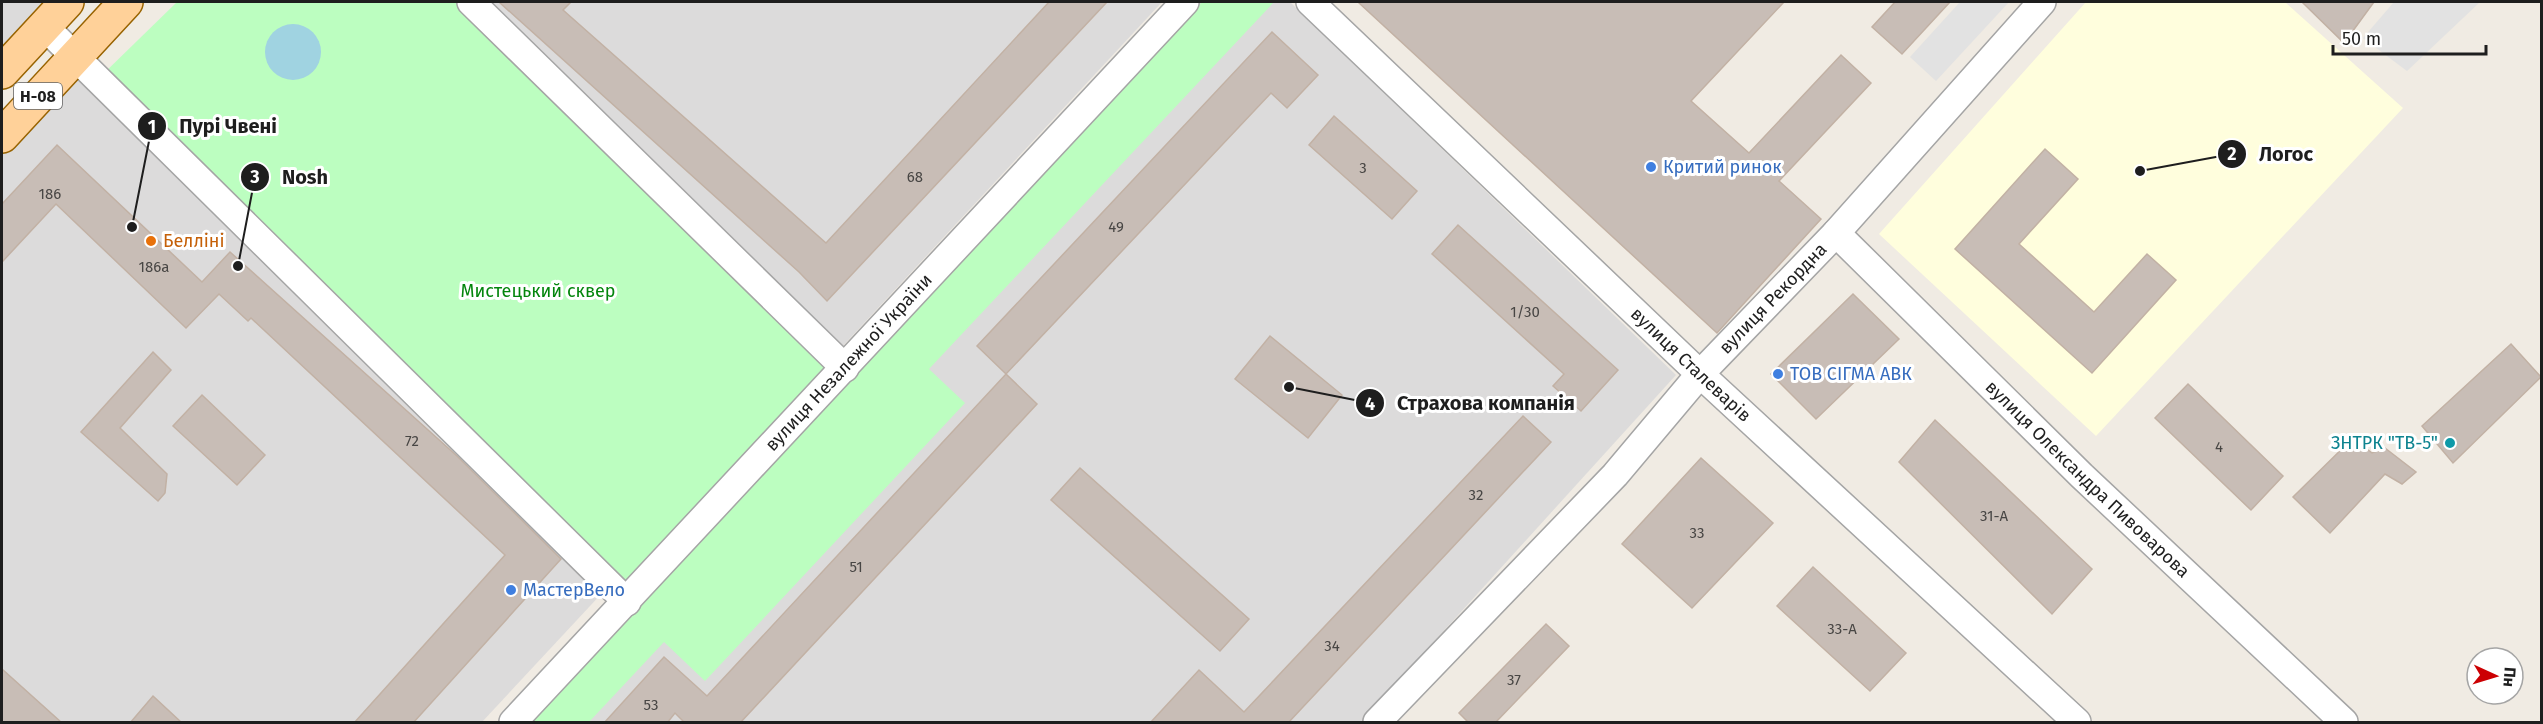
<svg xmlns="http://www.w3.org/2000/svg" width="2543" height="724" viewBox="0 0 2543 724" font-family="'Fira Sans',sans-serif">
	<rect width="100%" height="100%" fill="#f0ebe3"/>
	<!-- residential -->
	<g fill="#dcdbdb">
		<path d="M2,2H44L2,48Z"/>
		<path d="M485,2H1162L840,349Z"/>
		<path d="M1195,2H1290L1676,375L1361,722H528Z"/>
		<path d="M75,70L604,591L482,722H2V149Z"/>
	</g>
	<!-- education -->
	<path fill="#fffedd" d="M2086,2H2285L2403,108L2096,436L1879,234Z"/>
	<!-- park -->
	<g fill="#bcfec0">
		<path d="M177,2H471L845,368L627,602L98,79Z"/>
		<path d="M1202,2H1274L929,369L965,403L705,681L664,642L589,722H526Z"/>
	</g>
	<!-- parking -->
	<g fill="#e2e2e2">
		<path d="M1960,2H2009L1936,81L1910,57Z"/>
		<path d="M2394,2H2480L2407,71L2363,38Z"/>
	</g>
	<!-- water -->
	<circle fill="#a0d3e1" cx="293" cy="52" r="28"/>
	<!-- building -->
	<g fill="#c8bdb6" stroke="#c2b1a4" stroke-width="1.5">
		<path d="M499,2H571L563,10L826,243L1049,2H1107L827,301L799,272Z"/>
		<path d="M1358,2H1784L1691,101L1749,153L1841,55L1871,83L1779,181L1821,219L1717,333Z"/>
		<path d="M1895,2H1950L1902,54L1872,27Z"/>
		<path d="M2302,2H2374L2344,43Z"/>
		<path d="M1272,32L1318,75L1287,108L1271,93L1006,374L977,346Z"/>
		<path d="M1334,116L1417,191L1392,219L1309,145Z"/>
		<path d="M57,145L202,282L230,252L457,456L561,559L413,723H354L505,555L251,318L248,321L219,294L186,328L56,204L2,262V204Z"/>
		<path d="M2045,149L2078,179L2019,244L2094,312L2147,254L2176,280L2092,373L1955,249Z"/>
		<path d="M1458,225L1618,370L1581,411L1553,386L1564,374L1432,254Z"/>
		<path d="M1853,294L1899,339L1816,419L1771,374Z"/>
		<path d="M1270,336L1342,395L1308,438L1235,379Z"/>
		<path d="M2511,344L2541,377L2453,463L2422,426Z"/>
		<path d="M153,352L171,370L120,428L167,474L165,493L158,501L81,432Z"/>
		<path d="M1006,374L1037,404L740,723H685L675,713L667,723H604L664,657L707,696Z"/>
		<path d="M2188,384L2283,476L2251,510L2155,418Z"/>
		<path d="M202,395L265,455L237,485L173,426Z"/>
		<path d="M1523,416L1551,442L1288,723H1150L1199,670L1244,712Z"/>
		<path d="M1935,420L2092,569L2052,614L1899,462Z"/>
		<path d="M2353,438L2372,453L2385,448L2416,472L2402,484L2385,474L2330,533L2293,497Z"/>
		<path d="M1701,458L1773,523L1692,608L1622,544Z"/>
		<path d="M1080,468L1249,619L1220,651L1051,500Z"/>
		<path d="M1813,567L1906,653L1870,691L1777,606Z"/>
		<path d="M1546,624L1569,646L1495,723H1469L1459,713Z"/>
		<path d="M2,669L62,723H2Z"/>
		<path d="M153,696L182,723H130Z"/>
	</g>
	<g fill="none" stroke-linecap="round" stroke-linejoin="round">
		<defs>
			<g id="minor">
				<path d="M471,2L845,368"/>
				<path id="s1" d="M1310,2L1700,374L2077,722"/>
				<path d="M44,26L627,602"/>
				<path id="s2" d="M1836,233L2082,476L2344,722"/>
				<path id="s3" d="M513,722L1185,2"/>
				<path id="s4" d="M1377,722L1615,475L1700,374L1836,233L2042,2"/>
			</g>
			<g id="major">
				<path d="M2,72L67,2"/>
				<path d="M2,136L126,2"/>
			</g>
		</defs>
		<!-- minor casing -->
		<use href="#minor" stroke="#a5a5a5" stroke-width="30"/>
		<!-- major casing -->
		<use href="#major" stroke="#986300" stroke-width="36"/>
		<!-- minor -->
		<use href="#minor" stroke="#fff" stroke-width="27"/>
		<!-- major -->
		<use href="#major" stroke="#ffd199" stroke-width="33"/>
	</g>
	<!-- markers -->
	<g fill="#3f7fe0" stroke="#fff" stroke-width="2">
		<circle cx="1651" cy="167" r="6"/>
		<circle cx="1778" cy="374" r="6"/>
		<circle cx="511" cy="590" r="6"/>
	</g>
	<circle fill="#e8710a" stroke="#fff" stroke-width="2" cx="151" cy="241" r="6"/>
	<circle fill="#0f9aa8" stroke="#fff" stroke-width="2" cx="2450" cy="443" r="6"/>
	<g text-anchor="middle" stroke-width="6" stroke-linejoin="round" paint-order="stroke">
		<!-- number labels -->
		<g font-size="15" fill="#484644">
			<text x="1363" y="173">3</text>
			<text x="915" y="182">68</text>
			<text x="50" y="199">186</text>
			<text x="1116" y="232">49</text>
			<text x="154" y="272">186а</text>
			<text x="1525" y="317">1/30</text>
			<text x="412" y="446">72</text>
			<text x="2219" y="452">4</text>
			<text x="1476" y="500">32</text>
			<text x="1994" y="521">31-А</text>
			<text x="1697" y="538">33</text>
			<text x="856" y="572">51</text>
			<text x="1842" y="634">33-А</text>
			<text x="1332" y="651">34</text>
			<text x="1514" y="685">37</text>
			<text x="651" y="710">53</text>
		</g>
		<!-- shield labels -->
		<rect fill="#fff" stroke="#626262" stroke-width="1.5" x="14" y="83" width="48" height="26" rx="4.5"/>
		<g font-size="16" font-weight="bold" fill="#1e1e1e">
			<text x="38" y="102">Н-08</text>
		</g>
		<!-- shop labels -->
		<g font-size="18" fill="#366cbe" stroke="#fff" text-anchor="start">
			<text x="1663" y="173">Критий ринок</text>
			<text x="1790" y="380">ТОВ СІГМА АВК</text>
			<text x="523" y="596">МастерВело</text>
		</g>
		<!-- food labels -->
		<g font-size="18" fill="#c56008" stroke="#fff" text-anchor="start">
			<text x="163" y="247">Белліні</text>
		</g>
		<!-- park labels -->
		<g font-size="18" fill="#03850c" stroke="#fff">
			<text x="538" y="297">Мистецький сквер</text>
		</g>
		<!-- street labels -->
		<g font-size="18" fill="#1e1e1e" stroke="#fff">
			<text dy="6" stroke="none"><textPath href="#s4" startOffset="580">вулиця Рекордна</textPath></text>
			<text dy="6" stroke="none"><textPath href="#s3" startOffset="492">вулиця Незалежної України</textPath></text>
			<text dy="6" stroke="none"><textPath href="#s1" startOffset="526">вулиця Сталеварів</textPath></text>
			<text dy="6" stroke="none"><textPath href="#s2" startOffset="352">вулиця Олександра Пивоварова</textPath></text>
		</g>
		<!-- culture labels -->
		<g font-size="18" fill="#0d838f" stroke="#fff" text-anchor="end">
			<text x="2438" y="449">ЗНТРК "ТВ-5"</text>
		</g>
	</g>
	<!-- callouts -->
	<path fill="none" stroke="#1e1e1e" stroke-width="2" d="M132 227L152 126M2140 171L2232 154M238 266L255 177M1289 387L1370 403"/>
	<g fill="#1e1e1e" stroke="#fff" stroke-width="2">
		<circle cx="132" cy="227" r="6"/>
		<circle cx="2140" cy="171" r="6"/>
		<circle cx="238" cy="266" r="6"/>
		<circle cx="1289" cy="387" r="6"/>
		<circle cx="152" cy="126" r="15"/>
		<circle cx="2232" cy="154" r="15"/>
		<circle cx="255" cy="177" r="15"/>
		<circle cx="1370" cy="403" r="15"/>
	</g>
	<g font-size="18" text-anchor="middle" font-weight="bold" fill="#fff">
		<text x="152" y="133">1</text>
		<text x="2232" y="160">2</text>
		<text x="255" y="183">3</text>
		<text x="1370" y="410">4</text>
	</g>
	<g font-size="20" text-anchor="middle" font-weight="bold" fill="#1e1e1e" stroke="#fff" stroke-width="6" stroke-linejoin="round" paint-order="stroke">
		<text x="228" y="133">Пурі Чвені</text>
		<text x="2286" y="161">Логос</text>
		<text x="305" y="184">Nosh</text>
		<text x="1486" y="410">Страхова компанія</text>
	</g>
	<!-- border -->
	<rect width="2543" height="724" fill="none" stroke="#1e1e1e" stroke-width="6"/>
	<!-- north arrow -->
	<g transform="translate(2495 676) rotate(94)"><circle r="28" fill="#ffffff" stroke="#a5a5a5" stroke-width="1.5"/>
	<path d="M0-4.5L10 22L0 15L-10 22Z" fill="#cc0003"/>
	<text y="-9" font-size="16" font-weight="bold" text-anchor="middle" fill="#1e1e1e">Пн</text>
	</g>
	<!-- scale -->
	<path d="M2333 45v9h153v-9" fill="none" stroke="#1e1e1e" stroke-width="3"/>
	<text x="2342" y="45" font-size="18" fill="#1e1e1e" stroke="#ffffff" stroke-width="4.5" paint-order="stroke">50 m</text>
</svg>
